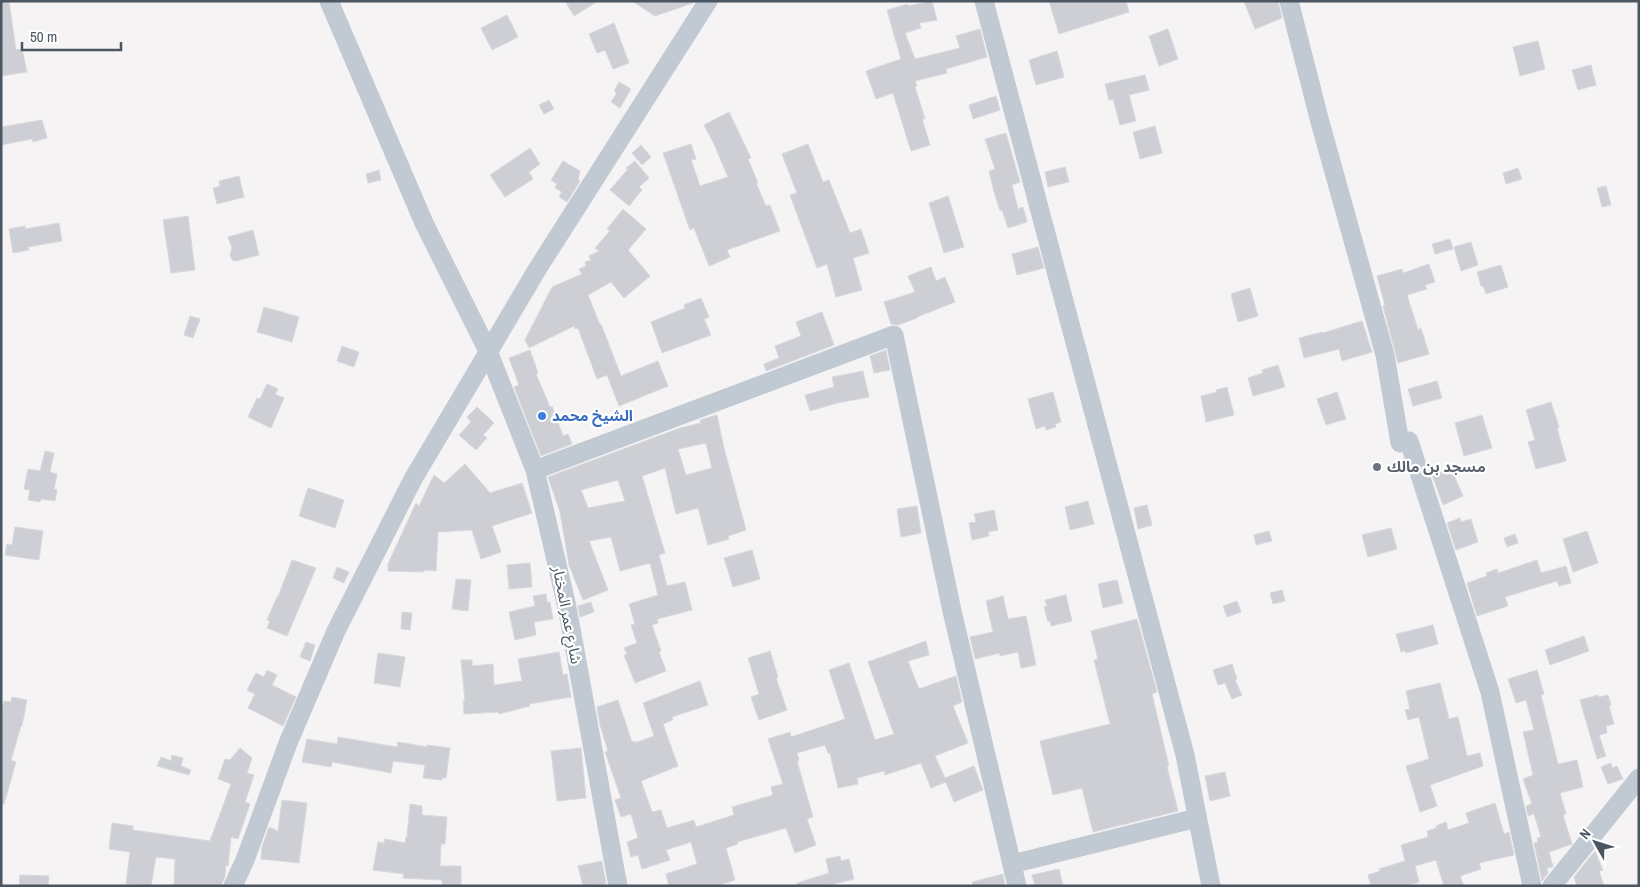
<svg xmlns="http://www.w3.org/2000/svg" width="1640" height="887" viewBox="0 0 1640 887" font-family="'Archivo Narrow','Noto Sans Arabic',sans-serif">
	<rect width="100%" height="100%" fill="#f5f3f3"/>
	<!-- building -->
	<g fill="#cdcfd5" stroke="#d7d9de" fill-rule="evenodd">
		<path d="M1,1H9L16,50L22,49L27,72L1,76Z"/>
		<path d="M565,1H598L574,16Z"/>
		<path d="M632,1H693V3L655,16Z"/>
		<path d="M932,1L937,20L919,23L921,28L905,33L915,59L960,48L956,36L980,29L987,57L946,69L947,73L915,81L917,86L915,87L925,119H922L930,145L911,151L893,93L876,99L866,71L901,59L887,10L907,4L908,6Z"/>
		<path d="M1049,1H1126L1129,12L1059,34Z"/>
		<path d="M1244,1H1278L1282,18L1255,29Z"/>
		<path d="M507,15L518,37L492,50L481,28Z"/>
		<path d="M614,23L629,63L613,69L605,50L597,53L589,34Z"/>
		<path d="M1168,29L1178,59L1159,66L1149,36Z"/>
		<path d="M1538,41L1545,69L1520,76L1513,47Z"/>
		<path d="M1057,51L1064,77L1036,85L1029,60Z"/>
		<path d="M1591,65L1596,85L1578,90L1572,70Z"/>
		<path d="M1145,75L1149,90L1129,95L1136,121L1120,125L1113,99L1109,100L1105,84Z"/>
		<path d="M619,82L631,89L620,108L611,102L617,93L614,91Z"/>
		<path d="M996,96L1000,110L973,119L969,105Z"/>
		<path d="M549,100L554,109L544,114L539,105Z"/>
		<path d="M729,112L751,158L748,159L758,183H756L766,206L770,205L780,231L727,250L730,257L709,266L694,228L690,230L663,153L691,144L696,159L691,160L700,186L728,177L714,144L704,125Z"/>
		<path d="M42,120L47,138L33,142L32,139L1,145V127Z"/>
		<path d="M1155,126L1162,153L1140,159L1133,132Z"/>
		<path d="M1006,133L1020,182L1012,185L1018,209L1023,207L1027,222L1008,228L1002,210L1000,211L994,192L989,171L995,169L985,139Z"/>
		<path d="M808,144L823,182L829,180L850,233L861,229L869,253L853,258L862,290L836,297L827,264L817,268L790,195L797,193L782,154Z"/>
		<path d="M641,145L651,157L642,165L632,153Z"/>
		<path d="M530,148L540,164L529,172L533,179L505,197L490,175Z"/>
		<path d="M563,161L580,171L578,180L580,181L567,202L559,197L562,192L555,188L557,184L551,180Z"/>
		<path d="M635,161L649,178L639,187L642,190L629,206L610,190L628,169L626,168Z"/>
		<path d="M1065,167L1069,182L1048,187L1045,172Z"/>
		<path d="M1518,168L1522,179L1506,184L1503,173Z"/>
		<path d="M379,170L381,180L368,183L366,174Z"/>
		<path d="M239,176L244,197L217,204L213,188L220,186L219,181Z"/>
		<path d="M1606,186L1611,205L1602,207L1597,188Z"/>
		<path d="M948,196L964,247L944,253L929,203Z"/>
		<path d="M623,209L646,229L628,250L650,276L624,298L611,282L588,295L600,325L601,324L621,376L658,361L668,386L619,406L607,375L597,379L578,328L575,329L574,326L529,348L525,340L552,287L582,274L579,269L586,266L585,262L591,260L589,256L599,251L595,248L610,231L607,229Z"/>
		<path d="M188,216L195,270L171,273L163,220Z"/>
		<path d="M59,223L62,241L28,247L29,250L13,253L9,229L25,226V229Z"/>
		<path d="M253,230L259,255L236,261L232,260L230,255L232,248L228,237Z"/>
		<path d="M1450,239L1453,249L1435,254L1432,244Z"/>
		<path d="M1471,242L1478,265L1461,271L1454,247Z"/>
		<path d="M1038,247L1044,268L1017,275L1012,254Z"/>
		<path d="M1429,264L1435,282L1425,285L1427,289L1407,295L1418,330L1421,328L1429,354L1398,363L1383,306L1385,305L1377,276L1402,269L1403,273Z"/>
		<path d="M1501,265L1508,287L1486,294L1483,286H1481L1477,272Z"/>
		<path d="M931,267L936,281L945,277L955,302L917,317V318L898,325L891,324L884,302L915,292L908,276Z"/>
		<path d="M1250,288L1258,316L1238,322L1231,294Z"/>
		<path d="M701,298L709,317L704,319L711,335L662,353L651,322L685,308L684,305Z"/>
		<path d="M264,307L299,317L292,342L257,332Z"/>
		<path d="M822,312L834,345L766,371L764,364L779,358L775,346L801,336L796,322Z"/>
		<path d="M190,316L200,319L193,338L184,335Z"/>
		<path d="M1362,321L1372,352L1342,361L1339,349L1304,358L1299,338L1323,332V333Z"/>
		<path d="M342,346L359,352L354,367L337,361Z"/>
		<path d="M530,350L538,373L536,374L550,407L552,406L563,436L568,434L572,444L541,456L514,387L519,385L509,358Z"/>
		<path d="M886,350L890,370L874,373L870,356Z"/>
		<path d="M1278,365L1285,387L1253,396L1248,378L1263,373L1262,370Z"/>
		<path d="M863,371L869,397L837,403L810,411L805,395L834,387L832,377Z"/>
		<path d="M1437,381L1442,398L1413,406L1408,389Z"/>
		<path d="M267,384L278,389L275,394L284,398L271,428L248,417L257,398L260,399Z"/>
		<path d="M1227,387L1234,415L1206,422L1201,396L1217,392L1216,390Z"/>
		<path d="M1053,392L1061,422L1055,424L1056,427L1046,430L1045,426L1036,429L1028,399Z"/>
		<path d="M1337,392L1346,419L1326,425L1317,399Z"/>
		<path d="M1551,402L1559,427L1557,428L1566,461L1536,469L1528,442L1535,440L1526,410Z"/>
		<path d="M477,407L494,423L483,435L487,438L476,450L459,435L471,422L467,417Z"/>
		<path d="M717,415L724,448L746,530L728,536L729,539L708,545L698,508L676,514L665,468L642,476L665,553L659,555L667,586L685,582L692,610L657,619L658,623L652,625L661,651L659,652L666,671L635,683L624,655L627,654L624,648L637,643L631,625L635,624L629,604L658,595L650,563L620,571L611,537L589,541L608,590L583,600L569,565L560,512L548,477L680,428L701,423L700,420ZM706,443L712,468L686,475L678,449ZM618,480L625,501L588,508L581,490Z"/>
		<path d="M1482,415L1492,448L1464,456L1455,423Z"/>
		<path d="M45,451L54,453L50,472L57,474L54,489L57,490L55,501L41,499L40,502L28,500L30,490L24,489L28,469L40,471Z"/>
		<path d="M465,464L490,493L522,483L532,513L492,526L501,552L481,559L472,530L438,532L436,571L424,570V572L388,571V564L416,503L419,506L434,475L444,483Z"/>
		<path d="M1451,468L1463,496L1443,505L1432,475Z"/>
		<path d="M308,488L344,500L335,528L299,516Z"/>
		<path d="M1088,501L1094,524L1070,530L1065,507Z"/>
		<path d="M1147,505L1152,525L1138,529L1134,508Z"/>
		<path d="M917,506L921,533L901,537L897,509Z"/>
		<path d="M994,510L998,530L988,532L989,536L972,540L969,523L976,522L974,514Z"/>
		<path d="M1460,518L1461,522L1471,519L1478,542L1456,550L1447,523Z"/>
		<path d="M15,527L43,531L39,560L5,555L7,544L12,545Z"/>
		<path d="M1391,528L1397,549L1368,557L1362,535Z"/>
		<path d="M1269,531L1272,541L1256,545L1254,535Z"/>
		<path d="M1587,531L1598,563L1573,572L1563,539Z"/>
		<path d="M1515,534L1518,543L1507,547L1504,538Z"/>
		<path d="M752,550L760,579L733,587L724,558Z"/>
		<path d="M292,560L316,568L287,636L267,628L270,621L267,620L277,597H278Z"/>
		<path d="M1537,560L1541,573L1566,566L1571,583L1559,586L1557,581L1505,597L1508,606L1477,616L1467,583L1487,576L1486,573L1497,569L1498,573Z"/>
		<path d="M530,563L532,587L509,589L507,565Z"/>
		<path d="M337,567L349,572L344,583L333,578Z"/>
		<path d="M456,579L471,580L468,611L452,609Z"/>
		<path d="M1117,580L1123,603L1103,608L1098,584Z"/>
		<path d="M1282,590L1285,601L1273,604L1270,593Z"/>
		<path d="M546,594L547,602H550L553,619L534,622L536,635L515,640L509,612L535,606L533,596Z"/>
		<path d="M1066,595L1072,621L1051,626L1050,621L1048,622L1044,607L1047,606L1045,600Z"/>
		<path d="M1003,596L1008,619L1026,616L1036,665L1021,668L1018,652L1000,656V653L975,659L970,637L993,632L986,601Z"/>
		<path d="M1237,601L1241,612L1227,617L1223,606Z"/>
		<path d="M591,602L594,612L580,617L578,606Z"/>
		<path d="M402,612L412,613L410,630L401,629Z"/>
		<path d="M1137,619L1157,692L1152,694L1169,766L1167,767L1178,811L1093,832L1082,788L1053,795L1040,741L1110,724L1094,660L1098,659L1091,631Z"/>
		<path d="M1433,625L1438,644L1406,653L1405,651L1401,652L1396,634Z"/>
		<path d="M1584,636L1589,651L1550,665L1545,650Z"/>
		<path d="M926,641L929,655L908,661L919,689L956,676L962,702L953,706L968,743L935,756L945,778L974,766L983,790L954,802L946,782L931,788L921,763L885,775L884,771L857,778L858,784L838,788L830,753H828L825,745L797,753L799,760L797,761L813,817L807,819L816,845L795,853L786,828L737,842L738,844L726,848L735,880L717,886H669L666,874L697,864L691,842L666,850L670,860L642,869L638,855L631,857L627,842L638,838L631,814L621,817L615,800L621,798L605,752L608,751L600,725L597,707L618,700L632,742L635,741V743L654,736L643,703L700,681L708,705L672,717L673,720L663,724L678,766L641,781L652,812L661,810L667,828L694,820L696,827L734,815L732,807L773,795L771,787L783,784L768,739L790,732L791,737L845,719L829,670L849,663L875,740L894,734L868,662Z"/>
		<path d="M306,642L315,645L310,661L300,657Z"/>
		<path d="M770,651L778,677L776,678L787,710L759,720L751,697L759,694L748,658Z"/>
		<path d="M559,652L563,675L567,674L571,697L529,704L530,706L499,714L498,712L464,714L463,701H465L461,660H472V666L493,664L494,685L522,681L518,659Z"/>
		<path d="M378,653L405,657L400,687L374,683Z"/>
		<path d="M1232,664L1237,679L1235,680L1242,695L1232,699L1225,683L1218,685L1213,670Z"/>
		<path d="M267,670L277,675L272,685L296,697L283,726L248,708L255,694L247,690L256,673L264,677Z"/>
		<path d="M1537,670L1544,694L1541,695L1558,764L1577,760L1583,787L1560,793L1566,814L1563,815L1572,844L1549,852L1553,867L1547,868L1548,873L1542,881L1534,843L1538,842L1537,838L1541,837L1534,814L1528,816L1526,806L1532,804L1523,779L1533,775L1523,732L1534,730L1526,700L1516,703L1508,679Z"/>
		<path d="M1440,683L1449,719L1458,717L1467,756L1480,753L1483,766L1430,785L1437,806L1420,812L1406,766L1429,759L1419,717L1408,720L1405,710L1410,709L1406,691Z"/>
		<path d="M1598,695L1599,697L1608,695L1611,705L1609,706L1614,724L1606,726L1607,733L1599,735L1606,756L1597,759L1580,700Z"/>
		<path d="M12,697L27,700L22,726H21L11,760L16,762L4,804L1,803V708H2L4,701L11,702Z"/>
		<path d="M338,737L397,747L398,742L427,747V745L450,748L446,778H442V780L423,778L425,765L393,761L391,773L332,762L331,767L302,762L307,739L337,744Z"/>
		<path d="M240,748L252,758L247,773L254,775L245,802L250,804L238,839L231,837L228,866L226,865L225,876L221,886H174L175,859L156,857L151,886L126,884L130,852L109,849L112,823L133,826V830L210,841L231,784L218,779L225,759L230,760Z"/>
		<path d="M581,748L586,798L557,801L551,751Z"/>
		<path d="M172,755L183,758L181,766L191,770L189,775L157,766L161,757L171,761Z"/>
		<path d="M1611,763L1612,768L1617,766L1623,779L1608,784L1601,767Z"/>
		<path d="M1225,772L1230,796L1210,801L1205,776Z"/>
		<path d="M282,800L307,803L299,863L261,859L262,847L269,827L278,831Z"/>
		<path d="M1495,803L1504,834L1509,832L1514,855L1479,863L1481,869L1460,876L1464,886H1444L1436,860L1415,866L1419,882L1406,886H1371L1368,875L1380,871L1379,869L1405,861L1401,845L1428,837L1427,831L1437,828L1436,826L1446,822L1448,830L1469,823L1466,813Z"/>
		<path d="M410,804L422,806V815L447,817L445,844H441L440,866H461V886H442V880L403,878L404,874L373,870L378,842L384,843L385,839L405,843L406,837H407Z"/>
		<path d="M1595,851L1603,870L1599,871L1604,886H1577L1574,877Z"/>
		<path d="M840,856L841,861L849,859L854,879L826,886H797V883L829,873L826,859Z"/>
		<path d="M602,861L606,884L583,886L578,866Z"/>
		<path d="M1059,869L1063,886H1035L1032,875Z"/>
		<path d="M1003,874L1005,886H973L972,882Z"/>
		<path d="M20,875L49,876L48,886H19Z"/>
	</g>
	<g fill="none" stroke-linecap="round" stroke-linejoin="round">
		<!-- minor -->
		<g stroke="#c1cad2" stroke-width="19">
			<path d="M329,1L424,223L488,351L535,470L567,607L618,886"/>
			<path d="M984,1L1185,755L1211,886"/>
			<path d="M1289,1L1320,122L1385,355L1400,443L1409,441L1490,692L1532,886"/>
			<path d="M535,470L894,335L952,611L1017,886"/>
			<path d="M1012,864L1197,818"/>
			<path d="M233,886L245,860L288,743L336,631L413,479L538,268L708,1"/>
			<path d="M1552,886L1639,778"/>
		</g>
	</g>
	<!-- markers -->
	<circle fill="#3f7fe0" stroke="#fff" stroke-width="2" cx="542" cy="416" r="5"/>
	<circle fill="#6b7280" stroke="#fff" stroke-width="2" cx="1377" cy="467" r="5"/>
	<g text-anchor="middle" stroke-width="4.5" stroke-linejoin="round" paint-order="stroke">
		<!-- shop labels -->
		<g font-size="15" font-weight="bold" fill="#366cbe" stroke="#fff" text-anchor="start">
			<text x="552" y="421">الشيخ محمد</text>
		</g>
		<!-- worship labels -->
		<g font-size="15" font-weight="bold" fill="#5b616d" stroke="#fff" text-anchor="start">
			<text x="1387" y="472">مسجد بن مالك</text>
		</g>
		<!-- street labels -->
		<g font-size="15" fill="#4a5661" stroke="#fff">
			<text transform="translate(567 615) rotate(79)" y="5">شارع عمر المختار</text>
		</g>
	</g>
	<!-- border -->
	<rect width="1640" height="887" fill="none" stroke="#4a5661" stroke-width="5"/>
	<!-- north arrow -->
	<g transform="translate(1595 842) rotate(309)" stroke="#ffffff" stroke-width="4" paint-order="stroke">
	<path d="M0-4L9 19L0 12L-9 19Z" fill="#4a5661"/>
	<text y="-8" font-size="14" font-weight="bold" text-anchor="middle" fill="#4a5661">N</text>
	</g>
	<!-- scale -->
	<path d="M22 42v8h99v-8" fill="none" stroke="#4a5661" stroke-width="2.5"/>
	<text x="30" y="42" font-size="15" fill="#4a5661" stroke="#ffffff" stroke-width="4" paint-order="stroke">50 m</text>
</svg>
